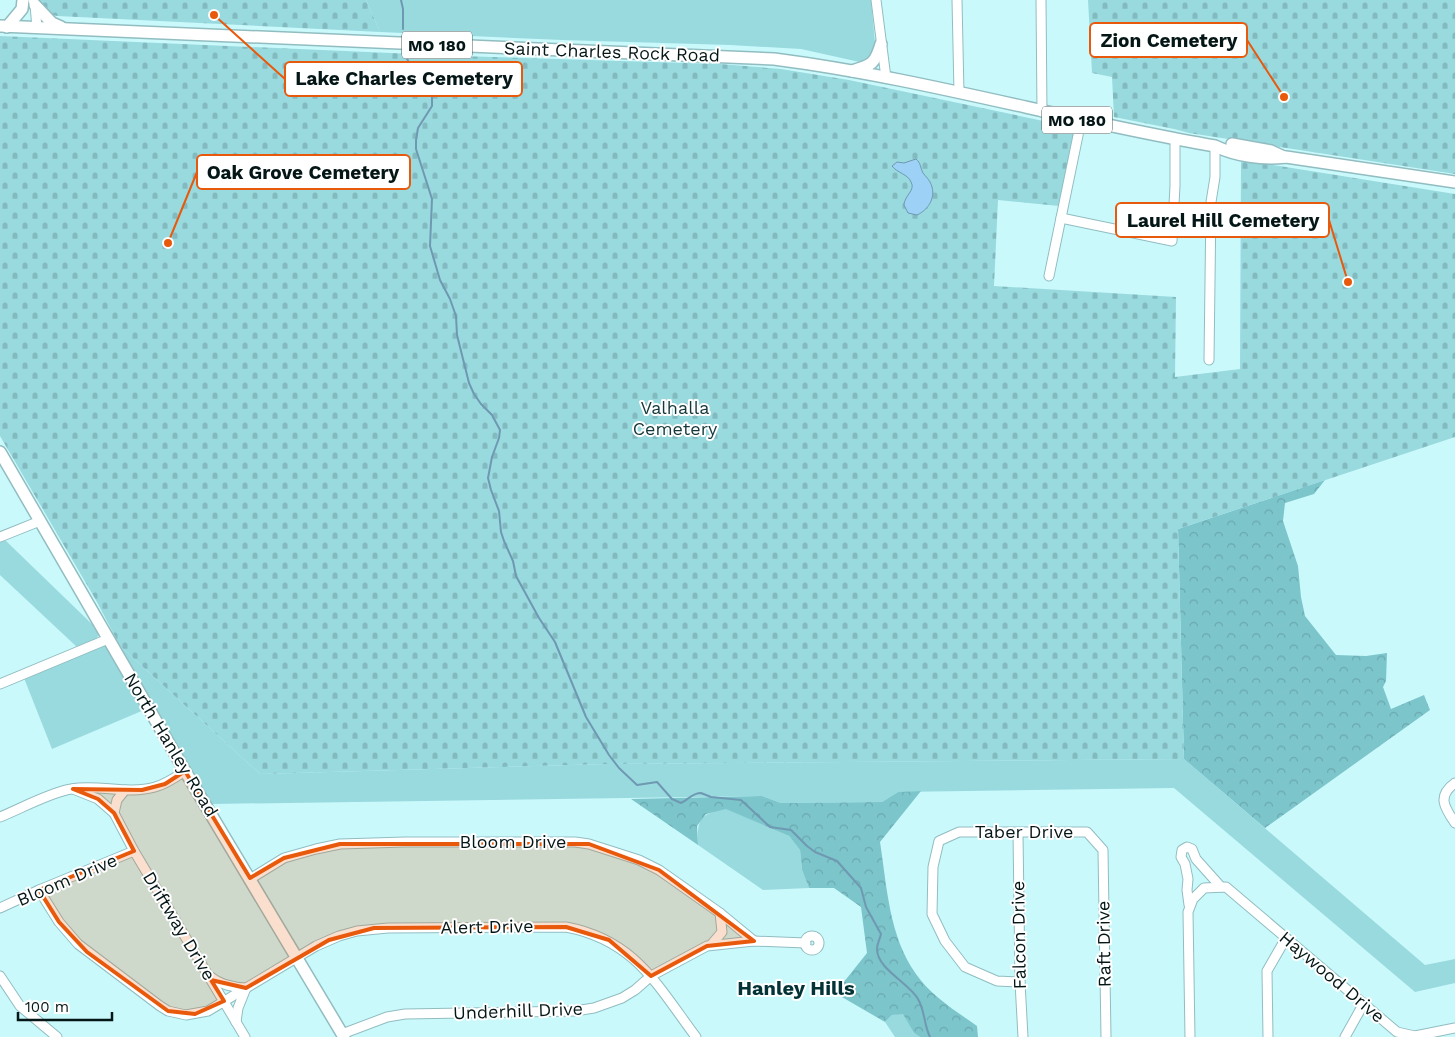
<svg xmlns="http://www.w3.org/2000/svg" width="1455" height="1037" viewBox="0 0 1455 1037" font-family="'Work Sans',sans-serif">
	<defs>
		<pattern id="forest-crowns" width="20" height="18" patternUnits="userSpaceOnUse" patternTransform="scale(1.25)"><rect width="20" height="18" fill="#7cc5cb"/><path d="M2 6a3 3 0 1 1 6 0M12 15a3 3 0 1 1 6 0" fill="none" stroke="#6aa8ae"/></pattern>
		<pattern id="cemetery-stones" width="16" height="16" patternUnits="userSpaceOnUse" patternTransform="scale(1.25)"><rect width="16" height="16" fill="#99dadf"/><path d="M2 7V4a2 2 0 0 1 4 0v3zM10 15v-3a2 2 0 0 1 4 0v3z" fill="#82babf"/></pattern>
	</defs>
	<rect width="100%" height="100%" fill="#caf9fc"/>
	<!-- grass -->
	<g fill="#99dadf">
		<path d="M366,0H871L876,53L864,63L801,49L730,45L562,40L380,32Z"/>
		<path d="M5,540L96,628L99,634L96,640L78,648L0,575V541Z"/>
		<path d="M102,645L108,648L144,710L52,749L24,678Z"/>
		<path d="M120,646L260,774L607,764L1184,759L1425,965L1455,959V983L1415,992L1174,788L898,792L882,802L781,803L762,796L212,804Z"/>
		<path d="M726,808L789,836L800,850L802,870L809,888L763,890L698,845C697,818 700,815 726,808Z"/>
		<path d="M903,1013L914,1033L920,1037H895L885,1022L892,1015Z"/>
	</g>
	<!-- forest -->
	<g fill="url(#forest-crowns)">
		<path d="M1325,480L1314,494L1285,503L1283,521L1298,566L1301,597L1305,616L1336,655L1366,656L1387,653L1386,681L1383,687L1391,709L1424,695L1430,710L1265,828L1184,759L1178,529Z"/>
		<path d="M921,791L880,842C887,887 889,936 916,974C931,996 956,1011 977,1026L978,1037H920L914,1033L903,1014L892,1015L885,1022L835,993L867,953L861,907L834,888H809L802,870L800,850L789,836L726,809L706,814L697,826L698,845L631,799L762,796L781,803L882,802L898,792Z"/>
	</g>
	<!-- cemetery -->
	<g fill="url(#cemetery-stones)">
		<path d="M36,0H366L380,32L57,16L52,15Z"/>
		<path d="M1088,0H1455V174L1189,133L1174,129L1114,117L1112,77L1092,73Z"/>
		<path d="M0,36L459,56L720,64L781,69L849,80L1072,127L1076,132L1059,206L998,200L994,286L1176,297L1175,377L1240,369L1241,160L1455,194V437L1178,529L1184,759L607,764L260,774L120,646L97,602L0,436Z"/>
	</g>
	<!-- water -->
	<path fill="#9dd1f5" stroke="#6f99b2" d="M916,159C921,163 920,167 923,173C925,176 928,178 930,182C937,195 930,209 917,215L908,213L904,205C904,196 916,190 911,182C908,174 897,173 892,166L897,162L904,163Z"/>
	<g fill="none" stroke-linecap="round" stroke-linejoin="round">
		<!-- stream -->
		<g stroke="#6f99b2" stroke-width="2">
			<path d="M401,0L403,9V29"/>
			<path d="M406,57L412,68L421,74L426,81L432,96V106L418,128L416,140V149L432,199L430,246L440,280L450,299L456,316L457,335L469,383L474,394L481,404L492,415L500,430L499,438L492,457L488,478L491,490L499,511L501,532L504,541L513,561L516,576L539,618L555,642L586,717L609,755L619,768L637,785L657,782L672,799L681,803C688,800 692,793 701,793L711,797L741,800L770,827L791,830L807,846L815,852L837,861L861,888L866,907L881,934C880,939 877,943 877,949C877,969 909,983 918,999C925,1011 924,1025 930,1037"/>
		</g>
		<defs>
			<g id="minor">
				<path d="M33,0L35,5L37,28"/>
				<path d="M876,0L886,78"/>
				<path d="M957,0L959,93"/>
				<path d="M1041,0L1042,112"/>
				<path d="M1061,218L1172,241L1175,186V139"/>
				<path d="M1049,276L1081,121"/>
				<path d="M1209,360L1211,202L1215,177V146"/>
				<path d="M0,537L40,521"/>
				<path d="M0,684L108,639"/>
				<path d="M1455,783C1437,796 1444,807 1455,823"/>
				<path d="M73,789L98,799L114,813L134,851L245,1037"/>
				<path d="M114,813L117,800L125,790"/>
				<path d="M0,817C20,809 51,792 71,789C99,784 127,795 155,787C166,784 176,777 185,771"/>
				<path d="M1018,833L1020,982L1023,1037"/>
				<path d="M250,879L284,858L316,849L340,844L405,842H575L589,844L639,860L659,870L720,913L754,941"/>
				<path d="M39,890L59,922L78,944L160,1006L168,1011L186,1015L208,1011L316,946L339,936L357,931L388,928L566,927C635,940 657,985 696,1037"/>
				<path d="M1189,905L1187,890L1188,879L1185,864L1181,857L1182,850L1187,847L1192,849L1196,859L1221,887"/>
				<path d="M0,908L39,890L134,851"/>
				<circle cx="812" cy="943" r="7"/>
				<path d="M711,945L722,932L720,913"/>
				<path d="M0,976L20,1006L57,1037"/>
				<path d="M211,977C220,984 234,988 246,988L238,1008L236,1022"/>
				<path d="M1020,982L997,981L965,967L945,941L932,914L933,867L939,841L959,832H1087L1103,850L1106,1037"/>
				<path d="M342,1034L387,1017L405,1014L575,1011L594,1008L622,998L635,990L651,976L707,946L754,941L806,943"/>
				<path d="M1190,1037L1188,912L1193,899L1204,888L1226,887L1397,1032L1415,1036L1455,1028"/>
				<path d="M1268,1037L1267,971L1286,938"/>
				<path d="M1345,1037L1364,1003"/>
			</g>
			<g id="major">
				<path d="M35,5L52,23L61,27"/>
				<path d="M0,26L774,59C922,78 1068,121 1215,146C1236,156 1263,160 1286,157L1455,182"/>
				<path d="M7,27L22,9L23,0"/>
				<path d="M852,71C872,65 875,64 881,44"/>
				<path d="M1232,144L1271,151L1284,157"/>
				<path d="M0,452L185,771L344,1037"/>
			</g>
		</defs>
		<!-- minor casing -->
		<use href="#minor" stroke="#91bdc1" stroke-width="11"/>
		<!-- major casing -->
		<use href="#major" stroke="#91bdc1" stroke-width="14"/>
		<!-- minor -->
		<use href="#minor" stroke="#fff" stroke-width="9"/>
		<!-- major -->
		<use href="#major" stroke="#fff" stroke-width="11"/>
	</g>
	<!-- marked area -->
	<path fill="#e8590c" fill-opacity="0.2" stroke="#e8590c" stroke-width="4" stroke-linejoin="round" d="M185,771L250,878L284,858L340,844H589L659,870L754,941L707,946L651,976L609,940L566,927L374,928L329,940L246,988L211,980L224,1001L195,1014L168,1011L87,952L59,922L39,890L134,851L114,813L98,799L73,789L142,790L165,784Z"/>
	<g text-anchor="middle" stroke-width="4" stroke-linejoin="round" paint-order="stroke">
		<!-- shield labels -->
		<g fill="#fff" stroke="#505c5d" stroke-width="1">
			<rect x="402" y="31.5" width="70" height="27" rx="4"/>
			<rect x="1042" y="106.5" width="70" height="27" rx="4"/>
		</g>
		<g font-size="16" font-weight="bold" fill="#051617">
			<text x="437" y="51">MO 180</text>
			<text x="1077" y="126">MO 180</text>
		</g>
		<!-- street labels -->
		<g font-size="18" fill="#051617" stroke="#fff">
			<text transform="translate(612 52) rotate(2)" y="6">Saint Charles Rock Road</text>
			<text transform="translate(171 745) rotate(59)" y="6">North Hanley Road</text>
			<text x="1024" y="838">Taber Drive</text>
			<text x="513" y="848">Bloom Drive</text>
			<text transform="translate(67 880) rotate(-23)" y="6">Bloom Drive</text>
			<text transform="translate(179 926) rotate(59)" y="6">Driftway Drive</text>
			<text transform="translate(487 927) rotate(-1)" y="6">Alert Drive</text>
			<text transform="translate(1019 935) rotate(-91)" y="6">Falcon Drive</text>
			<text transform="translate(1104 944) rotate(-91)" y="6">Raft Drive</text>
			<text transform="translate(1332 977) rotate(40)" y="6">Haywood Drive</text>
			<text transform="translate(518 1011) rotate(-2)" y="6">Underhill Drive</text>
		</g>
		<!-- park labels -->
		<g font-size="18" fill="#14383b" stroke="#fff">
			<text x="675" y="414">Valhalla<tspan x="675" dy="21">Cemetery</tspan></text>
		</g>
		<!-- quarter labels -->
		<g font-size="20" font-weight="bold" fill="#033337" stroke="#fff">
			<text x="796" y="995">Hanley Hills</text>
		</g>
	</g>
	<!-- callouts -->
	<path fill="none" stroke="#e8590c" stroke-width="2" d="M1284 97L1247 40M214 15L285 79M168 243L197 172M1348 282L1329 220"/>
	<g fill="#e8590c" stroke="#fff" stroke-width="2">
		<circle cx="1284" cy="97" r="5"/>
		<circle cx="214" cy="15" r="5"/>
		<circle cx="168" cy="243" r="5"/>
		<circle cx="1348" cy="282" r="5"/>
	</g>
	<g fill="#fff" stroke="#e8590c" stroke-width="2">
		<rect x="1090" y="23" width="157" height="34" rx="5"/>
		<rect x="285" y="62" width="237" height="34" rx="5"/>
		<rect x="197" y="155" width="213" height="34" rx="5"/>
		<rect x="1116" y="203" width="213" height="34" rx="5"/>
	</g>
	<g font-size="19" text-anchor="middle" font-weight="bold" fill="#051617">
		<text x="1169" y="47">Zion Cemetery</text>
		<text x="404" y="85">Lake Charles Cemetery</text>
		<text x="303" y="179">Oak Grove Cemetery</text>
		<text x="1223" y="227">Laurel Hill Cemetery</text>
	</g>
	<!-- scale -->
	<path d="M18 1012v8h94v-8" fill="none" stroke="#051617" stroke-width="2.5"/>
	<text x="25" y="1012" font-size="15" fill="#051617" stroke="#ffffff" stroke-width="4" paint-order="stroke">100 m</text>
</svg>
